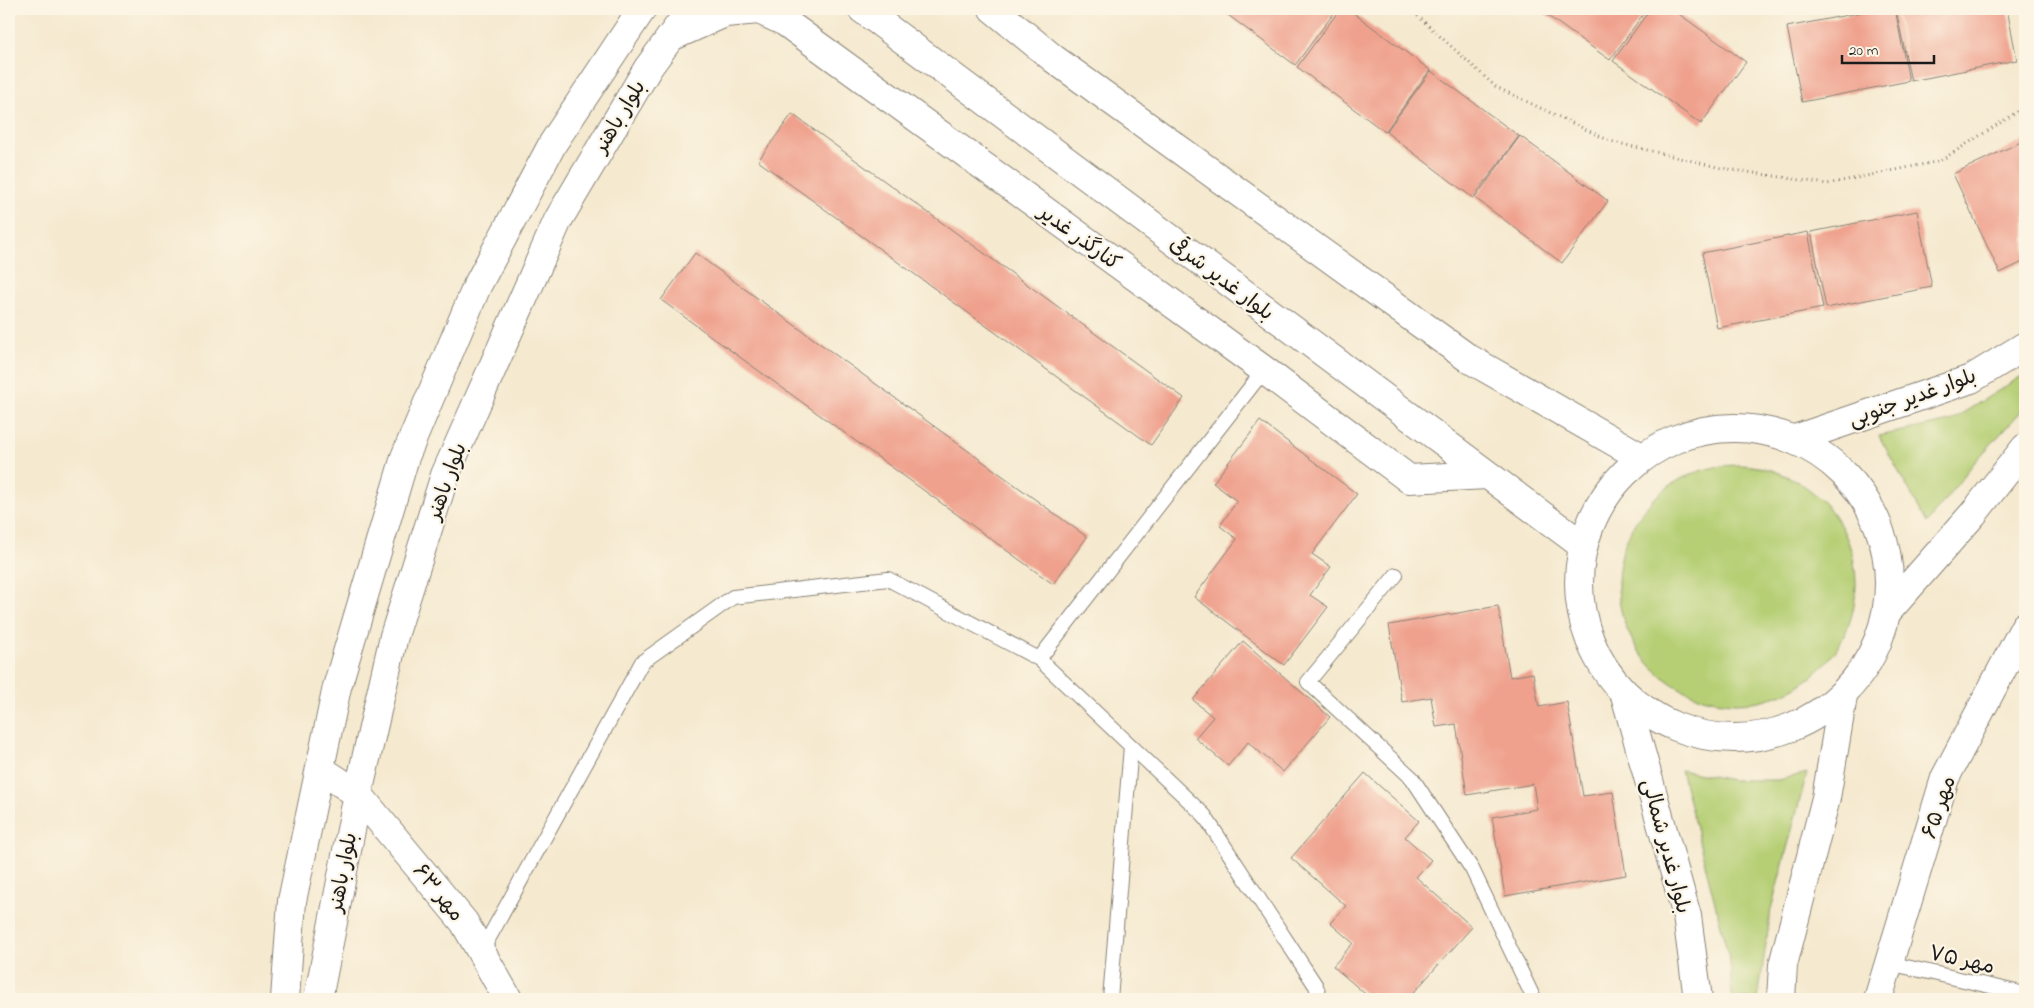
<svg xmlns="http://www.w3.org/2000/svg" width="2034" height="1008" viewBox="0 0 2034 1008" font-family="'Indie Flower','Playpen Sans Arabic',sans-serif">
	<rect width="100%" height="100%" fill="#fcf5e5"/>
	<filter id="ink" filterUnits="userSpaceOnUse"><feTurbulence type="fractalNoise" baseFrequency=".02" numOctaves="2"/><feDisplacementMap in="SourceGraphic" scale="10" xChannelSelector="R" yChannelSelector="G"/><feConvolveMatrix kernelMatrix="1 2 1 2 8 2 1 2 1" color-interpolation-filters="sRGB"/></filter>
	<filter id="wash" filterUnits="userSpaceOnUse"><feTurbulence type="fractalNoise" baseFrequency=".0096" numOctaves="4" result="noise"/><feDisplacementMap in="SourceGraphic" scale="20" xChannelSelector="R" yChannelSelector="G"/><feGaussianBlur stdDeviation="1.12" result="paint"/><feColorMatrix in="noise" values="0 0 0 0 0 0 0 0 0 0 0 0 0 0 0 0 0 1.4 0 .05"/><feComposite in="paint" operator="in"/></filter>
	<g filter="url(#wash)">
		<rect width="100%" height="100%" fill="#f5e9cf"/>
		<!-- green -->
		<g fill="#b6cf74" stroke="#697648">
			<path d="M2025,374V407L1973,464L1927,523L1879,436L1950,421Z"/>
			<circle cx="1737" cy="584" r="119"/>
			<path d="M1681,770L1732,780H1779L1807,773L1771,909L1758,999H1732L1730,962Z"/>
		</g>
		<g id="blocks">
			<!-- building -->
			<g fill="#efa18d">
				<path d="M1220,9H1337L1295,65Z"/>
				<path d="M1340,9H1348L1430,70L1385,132L1297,67Z"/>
				<path d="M1538,9H1647L1610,60Z"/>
				<path d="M1650,9H1672L1746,62L1701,124L1613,61Z"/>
				<path d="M1878,9H1895L1909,81L1802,102L1787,27Z"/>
				<path d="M1896,9H2007L2017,60L1911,81Z"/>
				<path d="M1431,71L1519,136L1473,198L1386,132Z"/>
				<path d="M792,114L1184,398L1151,445L758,161Z"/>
				<path d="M1520,136L1608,201L1562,263L1475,198Z"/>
				<path d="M2023,141L2025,147V261L2000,273L1953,174Z"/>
				<path d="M1917,211L1932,287L1826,308L1811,232Z"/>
				<path d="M1808,232L1823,308L1717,328L1702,253Z"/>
				<path d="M695,253L1087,537L1053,584L661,300Z"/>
				<path d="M1260,421L1357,494L1312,554L1331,567L1310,595L1328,607L1284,665L1194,597L1237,539L1220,526L1237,501L1213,483Z"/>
				<path d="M1498,606L1510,677L1533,673L1539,707L1567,702L1583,796L1613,792L1626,875L1505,896L1492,817L1537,809L1533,784L1467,795L1456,724L1436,727L1431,697L1402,702L1389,625Z"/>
				<path d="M1243,641L1330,717L1283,772L1248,742L1228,766L1195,738L1213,717L1193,700Z"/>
				<path d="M1365,773L1419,821L1405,837L1431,860L1416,877L1472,927L1408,999H1371L1333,966L1353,943L1330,923L1346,906L1291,858Z"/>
			</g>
		</g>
	</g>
	<g filter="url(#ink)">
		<use href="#blocks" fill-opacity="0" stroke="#888276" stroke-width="1"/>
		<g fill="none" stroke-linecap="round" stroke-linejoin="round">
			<defs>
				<g id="service">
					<path d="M1396,575L1308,682L1412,778L1472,869L1534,999"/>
					<path d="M1039,659L1264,370"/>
					<path d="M481,952L642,662L733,597L888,579L1039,659L1204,815L1316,986L1320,999"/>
					<path d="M1889,963L2025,994"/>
					<path d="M1110,999L1131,746"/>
				</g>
				<g id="minor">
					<path d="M671,37L725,13L759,10L785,22L1264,370L1409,479L1487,475"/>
					<path d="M1878,999L1945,778L2025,626"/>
				</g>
				<path id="tertiary" d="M320,769L358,794L464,922L508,999"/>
				<g id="secondary">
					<path d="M862,9L1582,545"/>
					<path d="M993,9L1054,59L1468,358L1641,457"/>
					<circle cx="1734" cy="583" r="155"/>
					<path d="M1795,439L1971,379L2025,346"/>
					<path d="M1887,612L1973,514L2025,448"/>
					<path d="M1625,695L1687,916L1698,999"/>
					<path d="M285,999L292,901L337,687L405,457L477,286L553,143L642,9"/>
					<path d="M318,999L358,794L394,636L445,475L558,220L648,68L691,9"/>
					<path d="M1781,999L1783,965L1826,798L1843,696"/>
				</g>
			</defs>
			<!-- service casing -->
			<use href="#service" stroke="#888276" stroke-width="16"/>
			<!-- minor casing -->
			<use href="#minor" stroke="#888276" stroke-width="30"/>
			<!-- tertiary casing -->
			<use href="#tertiary" stroke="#888276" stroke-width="30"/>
			<!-- secondary casing -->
			<use href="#secondary" stroke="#888276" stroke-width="30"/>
			<!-- path -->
			<path stroke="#888276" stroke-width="3" stroke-dasharray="1 4" stroke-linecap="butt" d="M1410,9L1496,87L1610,141L1721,168L1827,184L1940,161L2025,107"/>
			<!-- service -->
			<use href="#service" stroke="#fff" stroke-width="14"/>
			<!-- minor -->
			<use href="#minor" stroke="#fff" stroke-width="28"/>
			<!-- tertiary -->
			<use href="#tertiary" stroke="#fff" stroke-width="28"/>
			<!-- secondary -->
			<use href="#secondary" stroke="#fff" stroke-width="28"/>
		</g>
	</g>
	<g text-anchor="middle" stroke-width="4.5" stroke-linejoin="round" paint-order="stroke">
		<!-- street labels -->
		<g font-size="21" fill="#1c1c1c" stroke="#fcf5e5">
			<text transform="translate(619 116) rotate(-59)" y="7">بلوار باهنر</text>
			<text transform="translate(1080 237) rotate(36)" y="7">کنارگذر غدیر</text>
			<text transform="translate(1222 278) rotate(37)" y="7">بلوار غدیر شرقی</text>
			<text transform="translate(1912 397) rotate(-20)" y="7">بلوار غدیر جنوبی</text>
			<text transform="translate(446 481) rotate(-70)" y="7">بلوار باهنر</text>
			<text transform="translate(1938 807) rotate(-71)" y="7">مهر ۶۵</text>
			<text transform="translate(1667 846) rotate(75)" y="7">بلوار غدیر شمالی</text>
			<text transform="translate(342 872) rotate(-79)" y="7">بلوار باهنر</text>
			<text transform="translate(439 892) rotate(51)" y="7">مهر ۶۳</text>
			<text transform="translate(1962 959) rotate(13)" y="7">مهر ۷۵</text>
		</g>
	</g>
	<!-- margin -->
	<rect width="2034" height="1008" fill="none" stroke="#fcf5e5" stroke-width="30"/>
	<!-- scale -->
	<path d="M1842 55v8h92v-8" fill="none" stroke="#1c1c1c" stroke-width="2.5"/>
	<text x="1849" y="55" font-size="15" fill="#1c1c1c" stroke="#fcf5e5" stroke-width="4" paint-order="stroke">20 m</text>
</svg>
